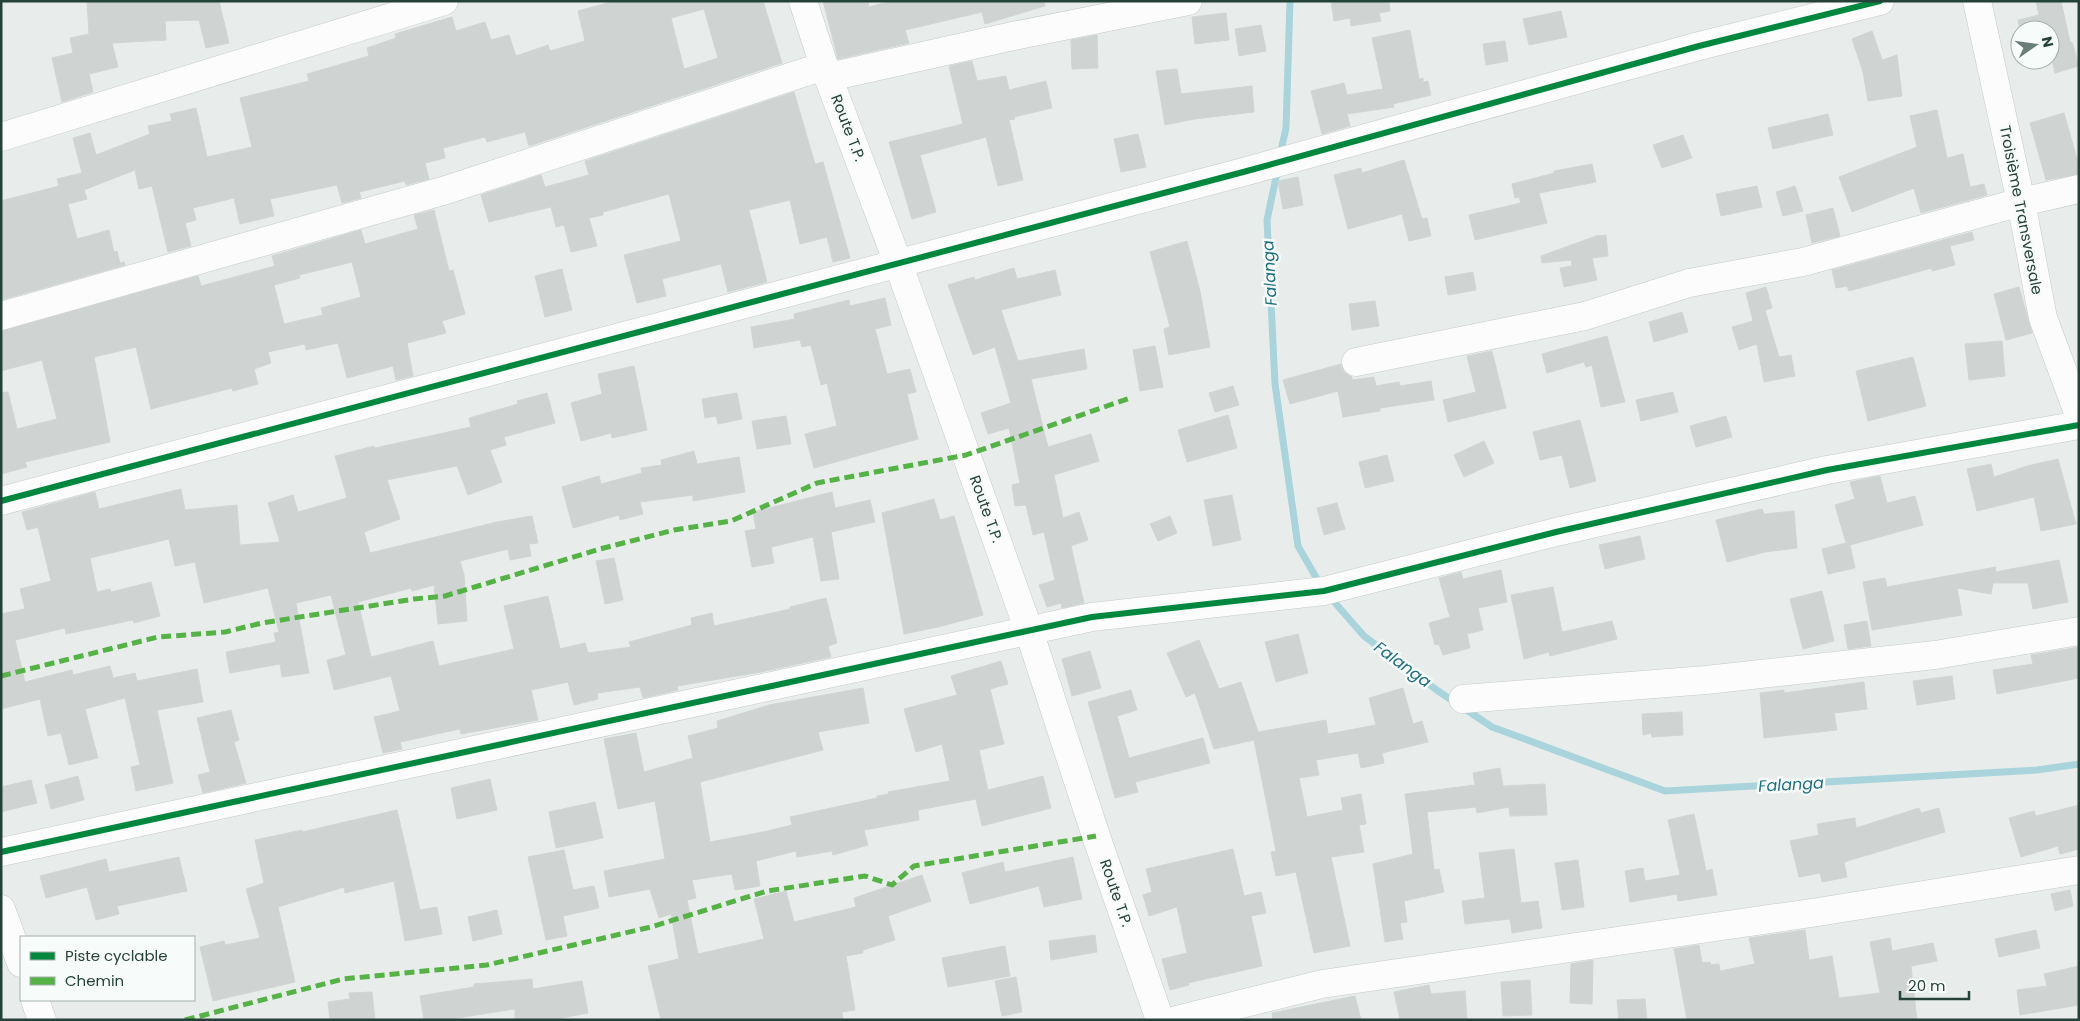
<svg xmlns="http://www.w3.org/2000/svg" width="2080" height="1021" viewBox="0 0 2080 1021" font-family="Poppins,sans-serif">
	<rect width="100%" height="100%" fill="#e8edeb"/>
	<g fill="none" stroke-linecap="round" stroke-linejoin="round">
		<!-- stream -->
		<g stroke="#a9d4db" stroke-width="7">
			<path d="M1280,155L1286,128L1290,1"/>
			<path d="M1278,168L1267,220L1275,384L1298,546L1321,586"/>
			<path d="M1329,596L1364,636L1438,691L1492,727L1665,791L2037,770L2079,764"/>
		</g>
	</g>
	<!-- building -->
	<g fill="#cfd4d2" stroke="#d1d6d4" fill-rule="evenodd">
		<path d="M87,1H219L229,43L206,48L199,20L165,21L166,40L112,43L118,67L89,74L93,92L62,102L52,58L73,53L70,38L89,34Z"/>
		<path d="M614,1H763L782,63L529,146L525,132L487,142L485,137L443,148L445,158L425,163L429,179L406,185L405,181L359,192L361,198L342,203L337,185L270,199L274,216L240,224L234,198L193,208L196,220L185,223L191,246L168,252L152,186L139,189L135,170L84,190L87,199L68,204L77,239L109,230L114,252L117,251L120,263L124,262L125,265L1,300V201L59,186L57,179L82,173L73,138L90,133L96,155L150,134L148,126L172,121L170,114L196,108L207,157L252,147L240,98L309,81L307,74L369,56L367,48L396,38L395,34L452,17L456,31L485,22L491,40L509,35L516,56L548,45L550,51L585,41L578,11ZM704,9L718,58L684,69L671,18Z"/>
		<path d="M823,1H868L869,7L891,1H1044L1045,6L985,24L982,12L905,30L909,43L838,59Z"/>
		<path d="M1331,1H1389L1390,11L1379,13L1381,21L1351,26L1350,18L1334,21Z"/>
		<path d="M2036,1H2061L2070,42H2072L2079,66L2055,73L2052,60L2028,66L2027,60H2050V30L2020,31L2018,20L2039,15Z"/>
		<path d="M1561,11L1567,37L1529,45L1523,19Z"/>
		<path d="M1226,13L1229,40L1195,44L1192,17Z"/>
		<path d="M1261,25L1266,51L1239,56L1235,29Z"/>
		<path d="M1410,30L1419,79L1423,78V82L1428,81L1431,95L1393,104L1394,107L1347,114L1350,126L1322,134L1311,91L1344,83L1347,95L1383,89L1372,38Z"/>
		<path d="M1872,31L1882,60L1897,55L1902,96L1868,101L1863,72L1852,39Z"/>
		<path d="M1097,35L1098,68L1072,69L1071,40Z"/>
		<path d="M1505,41L1508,61L1486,65L1483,44Z"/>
		<path d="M972,61L977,81L1006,76L1009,90L1046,81L1052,108L1014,117L1015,119L1009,120L1023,180L998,186L986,137L920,155L936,212L912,219L889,142L963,124L949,66Z"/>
		<path d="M1177,69L1181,94L1252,86L1254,112L1194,119L1165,125L1156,71Z"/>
		<path d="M794,92L815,164L823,162L850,258L833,262L827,237L800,244L790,200L749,210L767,282L728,292L721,264L662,279L666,296L637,303L624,255L681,241L669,194L603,212V215L589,218L597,246L571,252L564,225L556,227L551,207L489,222L481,195L541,175L545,187L589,175L585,161Z"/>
		<path d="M1937,110L1947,158L1963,154L1970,187L1984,184L1987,195L1921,213L1914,188L1852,212L1839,177L1917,147L1910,116Z"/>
		<path d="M2064,113L2079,166V174L2046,180L2030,123Z"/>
		<path d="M1828,114L1833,135L1773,149L1768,128Z"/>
		<path d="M1138,134L1146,167L1121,172L1114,139Z"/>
		<path d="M1683,135L1692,158L1662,168L1653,145Z"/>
		<path d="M1404,160L1422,219L1427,218L1431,236L1409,241L1402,214L1348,229L1334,175L1361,168L1362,173Z"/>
		<path d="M1592,164L1596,182L1539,193L1547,223L1475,240L1469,215L1521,203L1519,197L1515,198L1512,184L1554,173V171Z"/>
		<path d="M1298,177L1303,205L1283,209L1278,181Z"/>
		<path d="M1757,186L1762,207L1721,216L1716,194Z"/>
		<path d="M1795,186L1803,211L1783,216L1776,192Z"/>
		<path d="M1833,208L1840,236L1812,243L1806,215Z"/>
		<path d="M434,210L449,271L453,270L465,314L442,321L446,333L407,343L413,376L396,380L393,366L347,378L338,343L306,350L305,344L268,352L271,363L254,369L258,384L233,391L232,388L151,409L136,347L94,357L110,442L25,462L27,467L1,474V393L8,392L17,429L57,419L42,360L1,371V331L198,276L201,286L275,266L272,256L361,230L365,244L418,229L414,215ZM352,262L361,297L321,308L323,315L284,324L274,285L300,278L299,275Z"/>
		<path d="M1972,232L1974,240L1950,246L1955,265L1932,271V268L1849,291L1847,286L1836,288L1832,270Z"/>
		<path d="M1606,235L1608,256L1592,258L1597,280L1564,287L1560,268L1572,266L1571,260L1542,263L1541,256L1596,236Z"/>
		<path d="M1187,241L1200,291L1210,347L1169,355L1164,329L1170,327L1150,252Z"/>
		<path d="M1014,268L1017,279L1055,270L1061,295L1001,310L1018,361L1084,349L1087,369L1031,379L1048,447L1091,434L1099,461L1054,475L1063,518L1079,512L1088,540L1071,546L1084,603L1062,608L1061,603L1047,607L1039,585L1055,580L1044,532L1033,535L1026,505L1015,506L1012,485L1020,483L1009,428L988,434L981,413L1011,403L995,347L973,355L948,285L974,277L975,280Z"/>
		<path d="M562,269L572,310L545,317L535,276Z"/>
		<path d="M1473,272L1476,290L1448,295L1445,277Z"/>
		<path d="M1766,287L1772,308L1765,310L1779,357L1791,355L1795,376L1764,382L1757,344L1739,350L1732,327L1753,321L1746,293Z"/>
		<path d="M2019,287L2032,333L2006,340L1994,294Z"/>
		<path d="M885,298L891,325L875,329L887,374L910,369L916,392L907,394L918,439L814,468L805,434L837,426L827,383L821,385L811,345L802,347L800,340L754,348L751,327L795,319L794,314L849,300L850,306Z"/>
		<path d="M1375,301L1379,326L1352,330L1349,304Z"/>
		<path d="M1682,312L1688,332L1654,342L1649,322Z"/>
		<path d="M1607,336L1625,402L1601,407L1592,365L1586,367L1584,362L1547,373L1542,354Z"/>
		<path d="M2002,341L2005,376L1969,380L1965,344Z"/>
		<path d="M1155,346L1163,387L1140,391L1133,350Z"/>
		<path d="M1492,351L1506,408L1448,422L1443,400L1476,392L1467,356Z"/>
		<path d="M1913,357L1926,406L1868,421L1856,371Z"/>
		<path d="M1341,364L1344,372L1352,377V380L1374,377L1376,386L1399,382L1400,386L1431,381L1434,400L1380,408V411L1343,417L1338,391L1290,404L1283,380Z"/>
		<path d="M634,366L647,430L612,438L611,433L581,441L571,403L602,394L598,374Z"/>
		<path d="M1233,386L1239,405L1215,412L1209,393Z"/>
		<path d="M1673,392L1678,412L1641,421L1636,400Z"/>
		<path d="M547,393L555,423L504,437L506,445L490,450L502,482L468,495L457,466L387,480L400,519L364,532L370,553L497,522L532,516L538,543L529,544L531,556L510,560L508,549L460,561L464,575L467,621L438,624L434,585L412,591L411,588L358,602L371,657L433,641L439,666L514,649L504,606L548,596L560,649L585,643L588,653L631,647L629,642L692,625L691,618L712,613L714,626L790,609V607L826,598L837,643L828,646L831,657L761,672L677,686L678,690L643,698L640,687L597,693L598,699L574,705L568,682L531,690L538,720L461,734L460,729L400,742L402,749L383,753L374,717L400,711L391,676L334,690L327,660L346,655L331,595L296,603L309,673L282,677L280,664L230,673L226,652L276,642L274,633L279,632L268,588L204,603L195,562L175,566L169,539L90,558L97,592L110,589L111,592L151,582L160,616L134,623L133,620L66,634L65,628L15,640L25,682L72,670L73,675L110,666L113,678L135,673L137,681L197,669L203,702L157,710L173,783L136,791L131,767L140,765L125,698L85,709L98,758L69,765L61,733L48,736L40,699L1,709V614L25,609L20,589L51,581L38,527L27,530L22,512L95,492L99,509L181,489L185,510L237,505L240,545L280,542L268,503L293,495L298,512L347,498L335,456L374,446L375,448L471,427L469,418L518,404L517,401Z"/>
		<path d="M737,393L742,419L718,424L716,416L705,418L702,399Z"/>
		<path d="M1228,415L1237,448L1187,462L1178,430Z"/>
		<path d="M786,416L791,444L757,449L752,421Z"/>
		<path d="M1726,416L1732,437L1696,447L1690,426Z"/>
		<path d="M1580,420L1596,481L1570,488L1562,455L1540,460L1533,432Z"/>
		<path d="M1484,441L1494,463L1464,477L1454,455Z"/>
		<path d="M694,451L697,464L739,457L745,492L693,501V495L640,502L643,514L620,520L619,515L573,528L562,487L599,476L601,484L642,473L641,468L662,465L661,460Z"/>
		<path d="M1387,455L1394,481L1365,488L1359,462Z"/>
		<path d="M2058,459L2076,524L2041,531L2034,497L1977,511L1967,469L1991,464L1994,477L2027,466Z"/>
		<path d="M1880,476L1887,503L1915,496L1923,525L1850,545L1855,568L1828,574L1822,549L1846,543L1835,505L1855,499L1850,482Z"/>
		<path d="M832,492L835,508L870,500L875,522L831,532L839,579L821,581L813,537L771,547L774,563L752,567L745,531L756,529L753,512Z"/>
		<path d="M1232,495L1241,540L1213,546L1204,500Z"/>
		<path d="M934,499L940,520L954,516L983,615L938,627L904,634L882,513Z"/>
		<path d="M1337,503L1345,529L1324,535L1317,508Z"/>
		<path d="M1762,509L1764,514L1794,511L1797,548L1765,552L1727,562L1716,520Z"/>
		<path d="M1170,516L1177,533L1158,541L1150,524Z"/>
		<path d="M1640,536L1645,559L1605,569L1599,545Z"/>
		<path d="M614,558L623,600L605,604L596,561Z"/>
		<path d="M2059,560L2068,602L2033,609L2028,583H1993L1991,594L1957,588L1962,615L1872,630L1863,582L1885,578L1887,587L1996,567L1995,572Z"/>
		<path d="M1501,570L1507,602L1478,608L1483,630L1467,634L1470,648L1443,655L1439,644L1435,645L1429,623L1450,617L1439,578L1461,572L1463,579Z"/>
		<path d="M1553,587L1562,632L1612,621L1617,639L1550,656L1549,652L1524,659L1511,595Z"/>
		<path d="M1822,591L1834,641L1803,649L1790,599Z"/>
		<path d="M1867,621L1871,646L1848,649L1844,625Z"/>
		<path d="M1298,634L1308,673L1276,682L1265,642Z"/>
		<path d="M1199,640L1219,689L1241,682L1258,732L1326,720L1328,734L1376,725L1369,698L1403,688L1413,724L1422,721L1428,742L1382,753L1384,763L1361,768L1358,753L1316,760L1319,775L1299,778L1307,817L1343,810L1341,798L1361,794L1366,824L1359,825L1364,852L1331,857L1350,946L1314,953L1296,872L1276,876L1271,852L1276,851L1254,740L1214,749L1195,693L1186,697L1167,653Z"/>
		<path d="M2079,647V678L1997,694L1993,670L2033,664L2031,655Z"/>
		<path d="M1090,651L1101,688L1072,696L1062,659Z"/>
		<path d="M1001,661L1008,684L990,689L1004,744L979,750L988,790L1043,776L1051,808L982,826L976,799L929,808L918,810L919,820L864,830L868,845L833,855L832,851L797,857L796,851L756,861L760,886L735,890L732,874L692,880L696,898L687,900L698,954L764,939L754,899L786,891L794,922L856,907L854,898L922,875L931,901L888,916L895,940L863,950V953L846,956L855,1010L842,1012L843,1020H661L648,966L679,959L671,914L659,918L650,889L609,897L604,871L665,859L655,801L618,809L604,739L636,733L644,772L693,758L688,736L718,728L717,721L769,705L863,688L869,723L818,732L823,750L700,782L710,842L763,832L792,825L790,817L877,798V796L889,794L888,792L950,781L942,744L916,752L904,709L957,695L951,676Z"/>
		<path d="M1952,676L1955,699L1917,705L1913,681Z"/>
		<path d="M1864,682L1867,709L1834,713L1837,730L1764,738L1760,693L1784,690V693Z"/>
		<path d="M1131,690L1137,710L1117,716L1129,758L1203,738L1210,763L1135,782L1138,792L1115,798L1088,702Z"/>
		<path d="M231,710L239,740L234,742L246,783L203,793L198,775L210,772L197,718Z"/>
		<path d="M1682,712L1683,735L1652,737L1651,733L1643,735L1642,714Z"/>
		<path d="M1500,768L1503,786L1545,784L1547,815L1510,816L1509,807L1477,813L1476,807L1427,812L1434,870L1439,869L1444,892L1404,901L1407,922L1400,923L1403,939L1385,942L1373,864L1413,854L1405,794L1475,785L1473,773Z"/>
		<path d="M78,776L84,800L51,809L45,785Z"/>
		<path d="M490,779L497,810L457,819L451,788Z"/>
		<path d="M31,780L37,803L1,812V787Z"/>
		<path d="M595,802L603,838L556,848L549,812Z"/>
		<path d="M2079,805V849L2060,854L2058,846L2021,857L2009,818L2034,811L2036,816Z"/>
		<path d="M1919,808L1921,813L1939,808L1945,832L1844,862L1847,877L1822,882L1820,873L1799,877L1790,841L1819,835L1817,824L1855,818L1856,828Z"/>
		<path d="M397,810L420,910L437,907L442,934L405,941L394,881L345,893L344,887L278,907L295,982L213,1001L200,947L224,941L225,945L260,938L246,889L264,883L255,840L302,830V832Z"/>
		<path d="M1694,814L1706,871L1712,869L1717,895L1678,901L1677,894L1630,902L1625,871L1643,868L1645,881L1680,875L1668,820Z"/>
		<path d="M1233,849L1244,896L1261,892L1266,913L1251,916L1262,966L1188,983L1189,985L1170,990L1162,959L1187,953L1177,907L1149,916L1143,895L1152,892L1146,869Z"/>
		<path d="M1514,849L1521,903L1538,901L1542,928L1512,933L1510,919L1465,924L1462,901L1485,898L1479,853Z"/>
		<path d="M564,850L573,890L594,886L599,908L563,916L567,936L546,940L528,857Z"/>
		<path d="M179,857L187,891L117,906L119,914L96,920L87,887L46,898L40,876L106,859L109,872Z"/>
		<path d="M1073,857L1082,899L1044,907L1039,886L970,904L962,873L1003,862L1005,872Z"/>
		<path d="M1578,860L1584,907L1562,910L1555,863Z"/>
		<path d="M2070,890L2073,906L2055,911L2051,894Z"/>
		<path d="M497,910L502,934L473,941L468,917Z"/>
		<path d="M1805,930L1809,960L1832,956L1839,998L1880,993L1870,942L1890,938L1892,951L1933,943L1937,961L1911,966L1917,1020H1687L1674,949L1699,945L1702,963L1710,962L1711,965L1719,964L1720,971L1755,964L1749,938Z"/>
		<path d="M2036,930L2040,948L1999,957L1995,939Z"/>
		<path d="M1095,935L1097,952L1051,960L1049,941Z"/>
		<path d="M1005,946L1010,976L948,987L942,958Z"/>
		<path d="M1593,960L1592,1004L1570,1003L1571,964Z"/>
		<path d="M2079,966V1005L2020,1015L2017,990L2047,986L2044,974Z"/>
		<path d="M1016,977L1022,1012L1002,1016L995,981Z"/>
		<path d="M532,979L533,989L582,981L588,1013L551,1020H515V1009L444,1020H424L420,996L474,987V984Z"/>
		<path d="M1530,980L1532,1015L1503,1016L1501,982Z"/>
		<path d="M1429,985L1431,994L1465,991L1467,1020H1400L1394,992Z"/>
		<path d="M372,992L375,1020H330L328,1002L350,999L349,993Z"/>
		<path d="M1355,996L1361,1020H1273L1272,1013Z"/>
		<path d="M1645,999L1647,1020H1619L1617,1000Z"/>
	</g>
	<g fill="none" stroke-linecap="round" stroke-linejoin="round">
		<defs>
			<g id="minor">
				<path d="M1977,1L2021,202L2043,318L2079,415"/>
				<path d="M829,77L1013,36L1188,1"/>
				<path d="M1,137L444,1"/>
				<path d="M1,316L446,190L824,66"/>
				<path d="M1356,362L1585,316L1689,283L1803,262L2021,202L2079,189"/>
				<path d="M1,501L1247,171L1699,46L1880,1"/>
				<path d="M1463,699L1706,680L1935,655L2079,631"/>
				<path d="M1,852L1092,617L1324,591L1556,532L1827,470L2079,425"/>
				<path d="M1,909L21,963"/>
				<path d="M35,1000L42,1020"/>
				<path d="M1176,1020L1322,984L1818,912L2079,870"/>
			</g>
			<path id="tertiary" d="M803,1L824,66L898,263L1029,631L1096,836L1160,1020"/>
		</defs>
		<!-- minor casing -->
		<use href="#minor" stroke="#c5cac8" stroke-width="29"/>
		<!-- tertiary casing -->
		<use href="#tertiary" stroke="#c5cac8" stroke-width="29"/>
		<!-- minor -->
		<use href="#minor" stroke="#fcfcfc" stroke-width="28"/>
		<!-- tertiary -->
		<use href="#tertiary" stroke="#fcfcfc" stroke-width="28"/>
		<!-- quiet -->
		<g stroke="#55b346" stroke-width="5" stroke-dasharray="10 5" stroke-linecap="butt">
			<path d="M1,676L158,637L225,632L262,623L414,599L445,596L600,549L674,530L731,521L817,483L966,455L1130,398"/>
			<path d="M185,1020L343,979L487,965L651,927L767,891L865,876L892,885L914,866L1096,836"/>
		</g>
		<defs>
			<g id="cycleway">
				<path d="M1,501L1247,171L1699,46L1880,1"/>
				<path d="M1,852L1092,617L1324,591L1556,532L1827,470L2079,425"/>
			</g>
		</defs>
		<!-- cycleway casing -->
		<use href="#cycleway" stroke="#f7fbf9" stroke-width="9"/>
		<!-- cycleway -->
		<use href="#cycleway" stroke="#00873e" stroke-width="6"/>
	</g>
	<g text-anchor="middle" stroke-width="5" stroke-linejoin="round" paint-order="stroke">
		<!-- street labels -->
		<g font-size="15" fill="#24423a" stroke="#f7fbf9">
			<text transform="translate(848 128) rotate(69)" y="5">Route T.P.</text>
			<text transform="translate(2021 210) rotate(79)" y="5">Troisième Transversale</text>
			<text transform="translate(986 509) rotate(70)" y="5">Route T.P.</text>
			<text transform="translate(1116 893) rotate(71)" y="5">Route T.P.</text>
		</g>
		<!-- water labels -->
		<g font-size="16" font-style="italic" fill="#1c6f80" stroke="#f7fbf9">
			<text transform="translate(1269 273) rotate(-93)" y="6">Falanga</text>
			<text transform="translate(1403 664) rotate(36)" y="6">Falanga</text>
			<text transform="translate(1791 784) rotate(-3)" y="6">Falanga</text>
		</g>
	</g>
	<!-- border -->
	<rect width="2080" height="1021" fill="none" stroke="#24423a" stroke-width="5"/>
	<!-- legend -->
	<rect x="20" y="936" width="175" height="65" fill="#f7fbf9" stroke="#a3b1ad"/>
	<rect x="30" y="952" width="25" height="8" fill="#00873e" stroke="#a3b1ad"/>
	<text x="65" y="961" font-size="15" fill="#24423a">Piste cyclable</text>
	<rect x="30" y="977" width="25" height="8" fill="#55b346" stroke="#a3b1ad"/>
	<text x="65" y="986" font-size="15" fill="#24423a">Chemin</text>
	<!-- north arrow -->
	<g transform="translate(2035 45) rotate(76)"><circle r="24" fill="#f7fbf9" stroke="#a3b1ad"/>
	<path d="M0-4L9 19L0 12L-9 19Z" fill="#697e78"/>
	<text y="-8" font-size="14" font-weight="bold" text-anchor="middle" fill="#24423a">N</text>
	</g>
	<!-- scale -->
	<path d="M1900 991v8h69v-8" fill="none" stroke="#24423a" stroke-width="2.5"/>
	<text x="1908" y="991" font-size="15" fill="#24423a" stroke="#f7fbf9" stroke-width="4" paint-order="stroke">20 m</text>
</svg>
